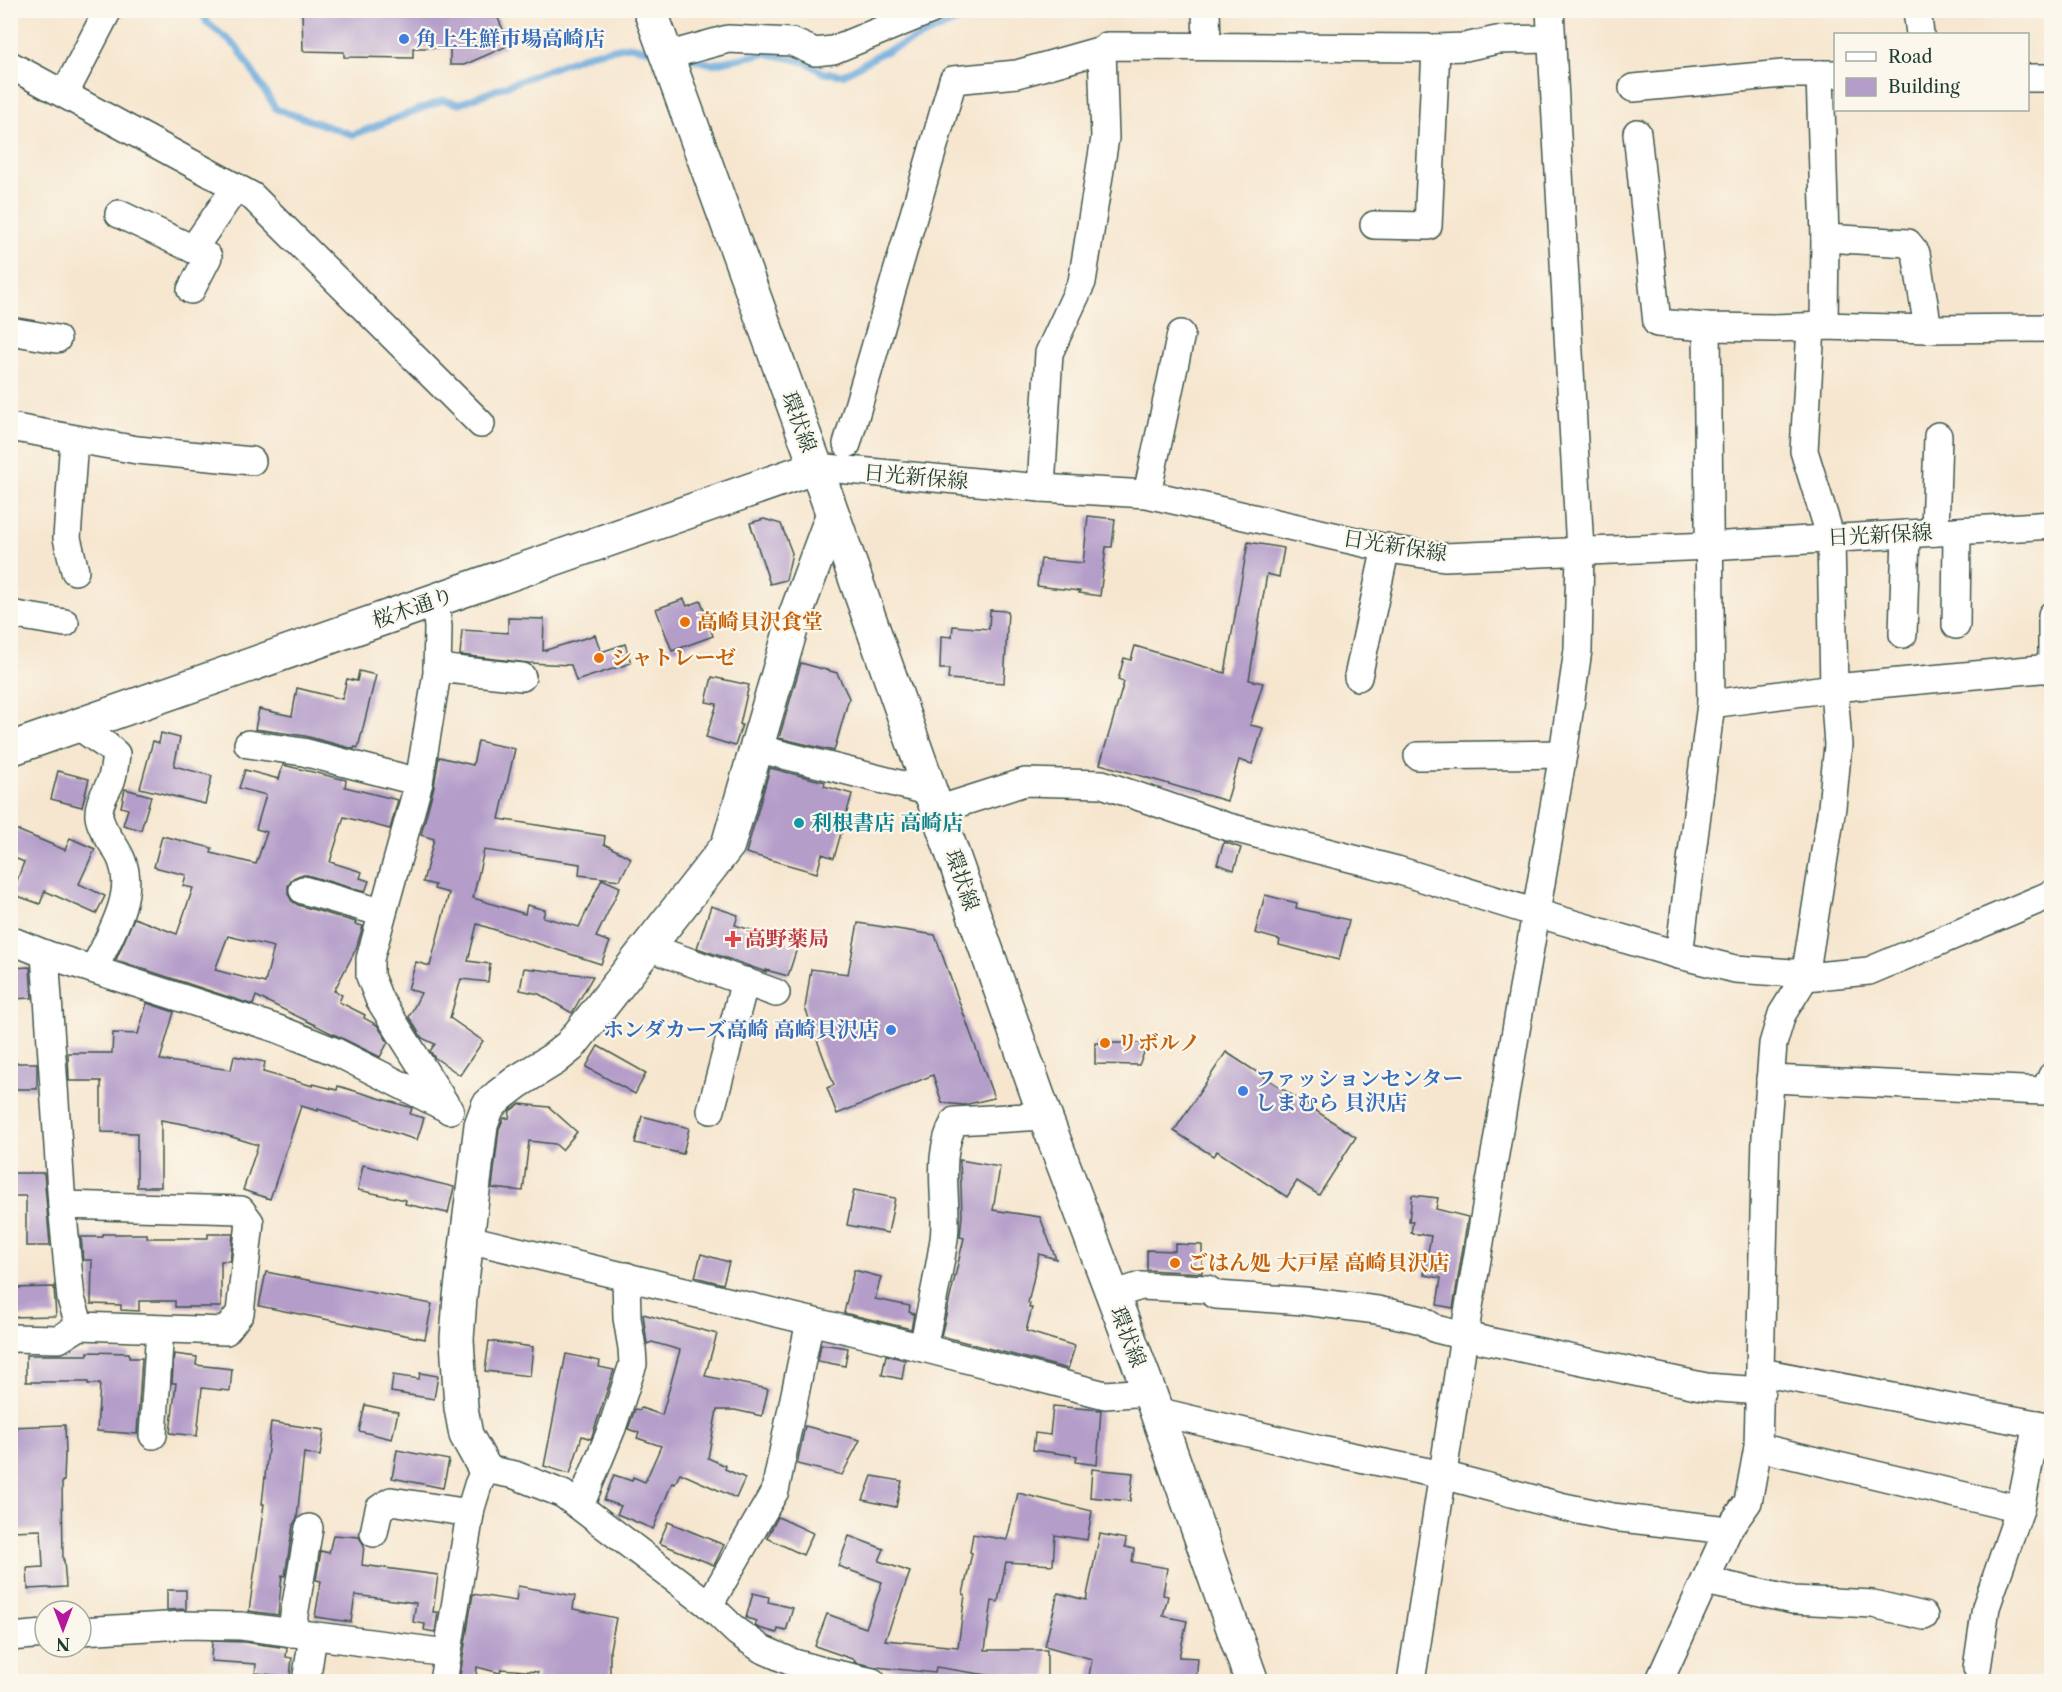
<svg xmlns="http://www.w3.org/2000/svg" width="2062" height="1692" viewBox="0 0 2062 1692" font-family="'Libre Caslon Text','Noto Serif JP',serif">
	<rect width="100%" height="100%" fill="#fbf7ec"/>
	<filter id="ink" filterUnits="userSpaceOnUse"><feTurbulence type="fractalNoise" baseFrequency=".0167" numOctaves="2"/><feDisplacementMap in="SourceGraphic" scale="12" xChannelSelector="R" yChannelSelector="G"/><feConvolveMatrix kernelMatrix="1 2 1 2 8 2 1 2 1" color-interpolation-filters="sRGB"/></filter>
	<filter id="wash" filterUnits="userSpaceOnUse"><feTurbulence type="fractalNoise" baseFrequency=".008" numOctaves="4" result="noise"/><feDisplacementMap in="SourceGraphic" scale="24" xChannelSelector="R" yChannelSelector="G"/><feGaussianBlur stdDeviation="1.35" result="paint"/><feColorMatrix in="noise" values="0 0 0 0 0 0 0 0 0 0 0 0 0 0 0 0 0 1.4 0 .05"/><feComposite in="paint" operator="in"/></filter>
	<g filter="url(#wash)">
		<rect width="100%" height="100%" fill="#f6e6cf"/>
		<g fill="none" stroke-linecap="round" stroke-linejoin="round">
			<!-- stream -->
			<g stroke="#68a8db" stroke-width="7">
				<path d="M201,10L207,23L237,47L276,109L353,135L443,100L459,104L589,54L629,46L655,51"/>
				<path d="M692,59L712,64L766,53L806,62L824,73L843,75L880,54L982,10"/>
			</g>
		</g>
		<g id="blocks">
			<!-- building -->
			<g fill="#b49dc9" fill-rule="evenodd">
				<path d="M302,10H487V17L498,18L505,35V47L464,65H450V48H413V58L344,57V52L303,51Z"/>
				<path d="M1088,516L1115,519L1112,547H1106L1100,596L1079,593L1080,591L1037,586L1041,559L1083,563Z"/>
				<path d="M764,519L781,524L792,553L786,580L770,584L750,523Z"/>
				<path d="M1248,542L1284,548L1279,577L1267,574L1249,680L1263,683L1250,725L1263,728L1252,764L1239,760L1227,801L1100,764L1124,682L1118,680L1124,658L1131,660L1135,646L1225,673Z"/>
				<path d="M684,599L687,606L701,601L713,636L672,651L656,609Z"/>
				<path d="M990,610L1008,611L1004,683L948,679L949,669H940L941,636L952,637L953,626L989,629Z"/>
				<path d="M508,618L544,619L543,651L595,635L601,652L625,644L631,663L576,681L571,665L529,663L460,655L462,630L508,633Z"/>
				<path d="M801,663L837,673L849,698L834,751L779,738Z"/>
				<path d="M359,671L376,675L358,748L355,747L354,749L305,736L255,729L259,709L292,716L297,688L342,699L347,679L357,681Z"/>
				<path d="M712,677L749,685L740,724L742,725L735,746L706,737L717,704L706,702Z"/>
				<path d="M161,733L180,738L174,766L212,776L205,804L140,788L153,741L159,743Z"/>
				<path d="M478,741L515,749L499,819L605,836L604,844L631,858L620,880L579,875L580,864L484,850L473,898L525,914L527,905L545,910L543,917L579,927L602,879L620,887L596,937L610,942L601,964L477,924L468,961L490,964L488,982L461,979L450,1018L483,1041L460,1075L434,1057L430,1051L435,1044L422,1038L409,1017L421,993L408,989L416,962L430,966L449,893L434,889L435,885L423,882L434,839L421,835L434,786L439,757L473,765Z"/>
				<path d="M283,765L346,780L345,787L398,800L390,829L344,817L330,862L362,872L360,878L369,881L365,892L307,875H300L293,878L288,886V894L292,901L298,905L356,922L355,924L363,926L356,949L334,991L342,995L339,1002L365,1015L364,1018L377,1025L388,1042L380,1057L256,996L253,1005L116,960L134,918L177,934L193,888L183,886L186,875L154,867L162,836L212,848L211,853L256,864L267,832L256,829L266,795L239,788L245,770L279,779ZM228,936L274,947L265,983L215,970Z"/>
				<path d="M770,768L825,782L824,786L852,794L834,858L822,854L817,873L746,853Z"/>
				<path d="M58,771L89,779L82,807L51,799Z"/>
				<path d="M125,789L151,796L141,830L123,825L128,809L121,807Z"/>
				<path d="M10,827L65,850L70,838L95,849L79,884L105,896L96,914L45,891L40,904L12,894L24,862L10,856Z"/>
				<path d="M1224,842L1241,848L1234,870L1217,864Z"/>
				<path d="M1265,895L1297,903L1296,908L1349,920L1339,960L1279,945L1280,940L1255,933Z"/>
				<path d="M711,906L738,915L735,925L798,945L788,976L766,970V972L697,948Z"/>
				<path d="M858,923L935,935L994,1098L964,1105L942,1103L933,1075L837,1114L827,1088L834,1085L805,1008L811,969L848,974Z"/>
				<path d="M30,967L32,998L10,999V968Z"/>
				<path d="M524,968L593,976L572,1013L539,994L520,990Z"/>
				<path d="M147,1003L174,1012L160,1060L231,1070L234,1056L265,1062L263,1072L313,1086V1084L337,1090L338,1086L409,1107L412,1108L410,1114L424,1118L417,1140L318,1109V1111L301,1106L270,1199L243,1190L258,1145L200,1127L161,1120V1187H137V1133L101,1132V1081H69L68,1053H112L113,1033L138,1034Z"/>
				<path d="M1095,1043H1148L1139,1065L1095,1064Z"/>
				<path d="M598,1046L646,1073L635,1094L586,1067Z"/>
				<path d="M1226,1052L1356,1137L1319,1195L1297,1181L1287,1197L1217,1151L1213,1156L1174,1131Z"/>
				<rect x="10" y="1063" width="27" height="26"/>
				<path d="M520,1104L549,1107L577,1132L562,1150L555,1144L529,1141L523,1191L492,1188L499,1129L504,1118H509L510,1111Z"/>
				<path d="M642,1116L689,1128L683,1154L635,1143Z"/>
				<path d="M960,1160L1000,1167L993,1210L1040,1217L1056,1259L1039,1254L1028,1303L1030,1304L1029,1308H1032L1026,1331L1075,1346L1068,1369L941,1336L964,1238L960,1237L962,1215Z"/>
				<path d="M363,1165L454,1187L448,1213L405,1204L406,1200L358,1190Z"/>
				<path d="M10,1173H44L50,1246H26V1196H10Z"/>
				<path d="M854,1190L895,1198L888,1233L847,1225Z"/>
				<path d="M1412,1195L1438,1198L1436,1209L1468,1217L1453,1308L1437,1305L1441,1278L1424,1275L1431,1236L1411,1233L1413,1221H1409Z"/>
				<path d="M103,1234H147V1238H208V1234H233L230,1261H221V1307H175V1301H139V1311L121,1310V1305L91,1304L92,1260H83L81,1237H103Z"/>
				<path d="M1175,1244L1202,1245V1273L1147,1270V1250L1175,1251Z"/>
				<path d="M701,1254L729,1262L723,1284L695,1277Z"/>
				<path d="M854,1270L881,1277L875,1299L910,1306L909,1312L914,1314L911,1329L844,1313Z"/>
				<path d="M266,1272L432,1304L425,1339L259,1306Z"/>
				<path d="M54,1287L56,1316L10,1317V1288Z"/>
				<path d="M643,1314L717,1334L705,1376L768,1389L762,1416L735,1410H717L708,1458L726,1466L725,1469L745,1478L736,1498L680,1473L675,1484L672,1483L653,1529L617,1514L621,1506L604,1500L614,1475L632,1481L633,1477L645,1482L661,1446L637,1438L639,1433L628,1429L635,1409L640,1410L641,1408L662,1415L680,1350L652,1342L647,1344Z"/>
				<path d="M489,1341L533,1347L530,1376L485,1371Z"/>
				<path d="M821,1344L848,1348L845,1366L818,1361Z"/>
				<path d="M88,1352L129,1353V1358H142L137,1434L97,1431L100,1384H88V1382H26V1355H88Z"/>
				<path d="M174,1354L197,1357L196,1365L232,1369L230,1391L202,1388L197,1436L170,1433L176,1383H172Z"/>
				<path d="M566,1354L600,1361L599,1367L614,1370L591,1439L582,1436L570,1474L544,1466Z"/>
				<path d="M886,1355L905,1360L902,1379L882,1375Z"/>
				<path d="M420,1373L438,1376L434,1399L391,1392L393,1375L419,1379Z"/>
				<path d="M365,1405L398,1412L392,1439L359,1431Z"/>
				<path d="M1053,1406L1101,1410L1097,1465L1076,1462L1077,1456L1033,1450L1035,1433L1050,1435Z"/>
				<path d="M271,1422L324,1430L320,1456L304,1453L297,1518L293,1525L285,1576L282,1575L278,1615L249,1611L264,1504H262Z"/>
				<path d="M65,1425L66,1453H65L64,1481H62L63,1560H64L66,1587L28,1589L27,1568L43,1567L41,1530L10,1531V1427Z"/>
				<path d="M805,1426L860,1440L842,1475L797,1464Z"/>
				<path d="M397,1450L449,1460L443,1488L392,1478Z"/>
				<path d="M1092,1469L1133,1473L1130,1501L1090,1497Z"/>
				<path d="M872,1476L902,1481L896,1507L863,1500Z"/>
				<path d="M1018,1493L1092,1511L1087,1540L1055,1535L1053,1565L1006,1562L998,1602L992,1601L985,1650H1047V1677H1025V1681L999,1680V1677L936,1667L935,1673L876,1667L854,1662L855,1660L815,1646L827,1614L866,1628L882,1582L838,1566L849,1536L884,1549L879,1561L910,1572L885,1640L958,1647L965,1595L963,1594L972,1553L970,1552L973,1534L1007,1540Z"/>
				<path d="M778,1517L813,1533L803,1555L767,1538Z"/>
				<path d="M668,1522L724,1545L714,1565L659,1543Z"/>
				<path d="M1100,1534L1126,1539L1125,1547L1134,1549L1132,1562L1167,1568L1163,1595L1168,1596L1163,1616L1187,1621L1179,1657L1198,1658L1196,1682H1088L1092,1659L1045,1646L1058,1593L1086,1600Z"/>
				<path d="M333,1535L359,1537L364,1545L362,1565L438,1575L433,1612H438L435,1632L424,1630L425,1624L413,1622L416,1603L355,1595L351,1622L315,1617L321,1581L316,1580L321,1551L329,1553Z"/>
				<path d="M518,1586L575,1596L573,1609L616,1618L610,1649V1682H537L538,1672L501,1669L500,1673L477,1667L476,1678L460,1676L473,1594L516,1601Z"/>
				<path d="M167,1590H186V1609L167,1610Z"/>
				<path d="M753,1593L769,1597L768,1602L793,1608L786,1631L778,1629L777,1633L759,1628L755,1626L757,1621L746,1618Z"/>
				<path d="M212,1641L244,1642L287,1648L286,1657L292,1658L290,1677L255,1673L256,1664L211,1661Z"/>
			</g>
		</g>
	</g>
	<g filter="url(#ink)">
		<use href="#blocks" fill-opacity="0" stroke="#3f564b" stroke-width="1.5"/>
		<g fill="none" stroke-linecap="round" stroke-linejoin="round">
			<defs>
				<g id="minor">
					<path d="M1206,10L1207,46"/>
					<path d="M1917,10L1920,34"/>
					<path d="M666,56L728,39L792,42L815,52L833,50L931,10"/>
					<path d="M10,65L252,196L481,424"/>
					<path d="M1820,74L1825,238L1824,326"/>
					<path d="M2028,78H2052"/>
					<path d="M1633,88L1783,74H1836"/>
					<path d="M65,93L108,10"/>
					<path d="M1637,133L1657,323L1707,327L1775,328L1824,326L1928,329L2052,328"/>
					<path d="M119,214L193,249"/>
					<path d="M1374,225L1428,226L1436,48"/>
					<path d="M1825,238L1908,243L1916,253L1928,329"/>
					<path d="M191,290L208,257L193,249L236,187"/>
					<path d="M10,331L57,339"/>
					<path d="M10,427L137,450L252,461"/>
					<path d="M74,440L67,538L75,571"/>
					<path d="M847,444L953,80L1017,74L1102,50"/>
					<path d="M816,467L1041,488L1147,494L1395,550L1444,557L1710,546L2052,525"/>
					<path d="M1041,488L1049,353L1082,282L1105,138L1102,50L1107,46H1114L1436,48L1465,47L1497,40L1550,39"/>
					<path d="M1147,494L1181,334"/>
					<path d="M1935,532L1938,436"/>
					<path d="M435,600L438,627L437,673L419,782L370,959V976L379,999L449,1110"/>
					<path d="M10,614L65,623"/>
					<path d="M2052,615V672"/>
					<path d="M1956,625L1957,531"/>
					<path d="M1903,634L1906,534"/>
					<path d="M437,668L522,677"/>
					<path d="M1358,677L1386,547"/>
					<path d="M1711,704L1834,688L2051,668"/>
					<path d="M78,726L107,746L116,754C115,763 114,772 111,781C106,793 98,802 99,816C101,832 117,846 122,861C136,896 108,938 94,969"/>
					<path d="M248,744L303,752L419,782"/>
					<path d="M756,748L931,792"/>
					<path d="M1418,756L1563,754"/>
					<path d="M937,810L1025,782L1102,784L1225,826L1397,870L1536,913L1679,955L1735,969L1793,973L1805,977L1869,971L2052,894"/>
					<path d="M303,890L383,913"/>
					<path d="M10,940L45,954L278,1029L336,1052L450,1110"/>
					<path d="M648,947L776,993"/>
					<path d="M45,954L62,1205"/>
					<path d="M1679,955L1711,704L1707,327"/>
					<path d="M1770,1079L2044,1091L2052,1076"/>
					<path d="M711,1110L745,981"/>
					<path d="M468,1239L923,1348L1105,1395L1134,1393L1148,1388"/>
					<path d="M1112,1295L1141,1286L1207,1289L1216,1295L1304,1301L1377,1310L1422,1320L1436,1329L1464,1336L1706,1387L1761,1391"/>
					<path d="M10,1338L59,1339L80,1326L226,1331L240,1313L250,1222L241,1210L62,1205L71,1299L80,1326"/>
					<path d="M923,1348C930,1312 939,1275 944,1239C949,1201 934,1157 955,1121L1045,1116"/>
					<path d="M1761,1372L2052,1427"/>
					<path d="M1156,1411L1321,1450L1443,1475L1564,1507L1612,1517L1728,1530"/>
					<path d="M153,1435L160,1329"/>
					<path d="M1758,1447L2020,1509"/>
					<path d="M580,1506L612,1428L633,1364L632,1348L627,1318L626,1276"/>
					<path d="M374,1533L379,1509L391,1501L470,1513"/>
					<path d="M1705,1581L1793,1600L1873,1604L1924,1616"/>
					<path d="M709,1605L775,1491L810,1321"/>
					<path d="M81,1631L183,1625L241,1626L447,1653"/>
					<path d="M291,1633L309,1528"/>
					<path d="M10,1637L45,1634"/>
					<path d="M1977,1668L1986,1607L2020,1509L2037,1424"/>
					<path d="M306,1682L313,1636"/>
					<path d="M443,1682L471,1508L478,1485L485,1469L515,1475L563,1494L709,1605L737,1632L762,1649L794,1663L823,1671L872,1682"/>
					<path d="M1411,1682L1464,1336L1563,754L1578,650L1580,550L1550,10"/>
					<path d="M1659,1682L1728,1530L1748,1502L1758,1447L1766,1136L1773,1044L1782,1014L1805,977L1832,807L1838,745L1834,688L1831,538L1804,451L1811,327"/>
				</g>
				<g id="tertiary">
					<path d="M650,10L816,467L1045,1116L1148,1388L1252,1682"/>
					<path d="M10,749L816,467"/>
					<path d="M485,1469L466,1435L461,1408L457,1339L460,1297L481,1125L488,1106L500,1095L517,1082L554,1059L570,1046L728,845L794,619L832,516"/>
				</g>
			</defs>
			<!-- minor casing -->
			<use href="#minor" stroke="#3f564b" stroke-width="30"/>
			<!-- tertiary casing -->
			<use href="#tertiary" stroke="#3f564b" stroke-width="36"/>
			<!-- minor -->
			<use href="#minor" stroke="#fff" stroke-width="27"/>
			<!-- tertiary -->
			<use href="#tertiary" stroke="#fff" stroke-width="33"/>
		</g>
	</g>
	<!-- markers -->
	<g fill="#3f7fe0" stroke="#fbf7ec" stroke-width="2">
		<circle cx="404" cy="39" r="6"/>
		<circle cx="891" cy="1030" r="6"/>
		<circle cx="1243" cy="1091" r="6"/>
	</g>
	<g fill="#e8710a" stroke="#fbf7ec" stroke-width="2">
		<circle cx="685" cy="622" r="6"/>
		<circle cx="599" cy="658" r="6"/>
		<circle cx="1105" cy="1043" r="6"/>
		<circle cx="1175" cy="1263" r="6"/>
	</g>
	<circle fill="#0f9aa8" stroke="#fbf7ec" stroke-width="2" cx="799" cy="823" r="6"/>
	<path fill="#e0444e" stroke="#fbf7ec" stroke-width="2" d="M730 930h6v6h6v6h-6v6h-6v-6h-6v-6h6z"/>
	<g text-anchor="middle" stroke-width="4.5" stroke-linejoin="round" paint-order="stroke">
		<!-- shop labels -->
		<g font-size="21" font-weight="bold" fill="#366cbe" stroke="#fbf7ec" text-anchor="start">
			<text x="416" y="46">角上生鮮市場高崎店</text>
			<text x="879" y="1037" text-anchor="end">ホンダカーズ高崎 高崎貝沢店</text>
			<text x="1255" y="1086">ファッションセンター<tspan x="1255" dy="24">しまむら 貝沢店</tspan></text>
		</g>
		<!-- street labels -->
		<g font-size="21" fill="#1f3d34" stroke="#fbf7ec">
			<text transform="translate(799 422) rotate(70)" y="7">環状線</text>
			<text transform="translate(916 477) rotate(5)" y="7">日光新保線</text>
			<text transform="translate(1880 535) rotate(-3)" y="7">日光新保線</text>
			<text transform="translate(1395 546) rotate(9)" y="7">日光新保線</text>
			<text transform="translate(413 608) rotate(-19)" y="7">桜木通り</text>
			<text transform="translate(962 880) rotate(71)" y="7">環状線</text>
			<text transform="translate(1128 1337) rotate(69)" y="7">環状線</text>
		</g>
		<!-- food labels -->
		<g font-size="21" font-weight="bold" fill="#c56008" stroke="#fbf7ec" text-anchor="start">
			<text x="697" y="629">高崎貝沢食堂</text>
			<text x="611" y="665">シャトレーゼ</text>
			<text x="1117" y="1050">リボルノ</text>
			<text x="1187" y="1270">ごはん処 大戸屋 高崎貝沢店</text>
		</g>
		<!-- culture labels -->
		<g font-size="21" font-weight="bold" fill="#0d838f" stroke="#fbf7ec" text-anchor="start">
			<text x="811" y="830">利根書店 高崎店</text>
		</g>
		<!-- health labels -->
		<g font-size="21" font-weight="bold" fill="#be3a42" stroke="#fbf7ec" text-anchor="start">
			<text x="745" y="946">高野薬局</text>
		</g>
	</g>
	<!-- margin -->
	<rect width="2062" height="1692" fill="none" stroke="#fbf7ec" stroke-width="36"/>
	<!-- legend -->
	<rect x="1834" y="33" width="195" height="78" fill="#fbf7ec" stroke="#a3ada2" stroke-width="1.5"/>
	<rect x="1846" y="52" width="30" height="9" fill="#ffffff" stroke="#a3ada2" stroke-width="1.5"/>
	<text x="1888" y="63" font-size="18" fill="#1f3d34">Road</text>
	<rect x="1846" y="78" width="30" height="18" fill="#b49dc9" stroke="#a3ada2" stroke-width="1.5"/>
	<text x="1888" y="93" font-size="18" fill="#1f3d34">Building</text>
	<!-- north arrow -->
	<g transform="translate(63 1629) rotate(180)"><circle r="28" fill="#fbf7ec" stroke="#a3ada2" stroke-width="1.5"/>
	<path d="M0-4.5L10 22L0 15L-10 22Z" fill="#b5179e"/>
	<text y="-9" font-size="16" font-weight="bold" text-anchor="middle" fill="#1f3d34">N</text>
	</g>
</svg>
